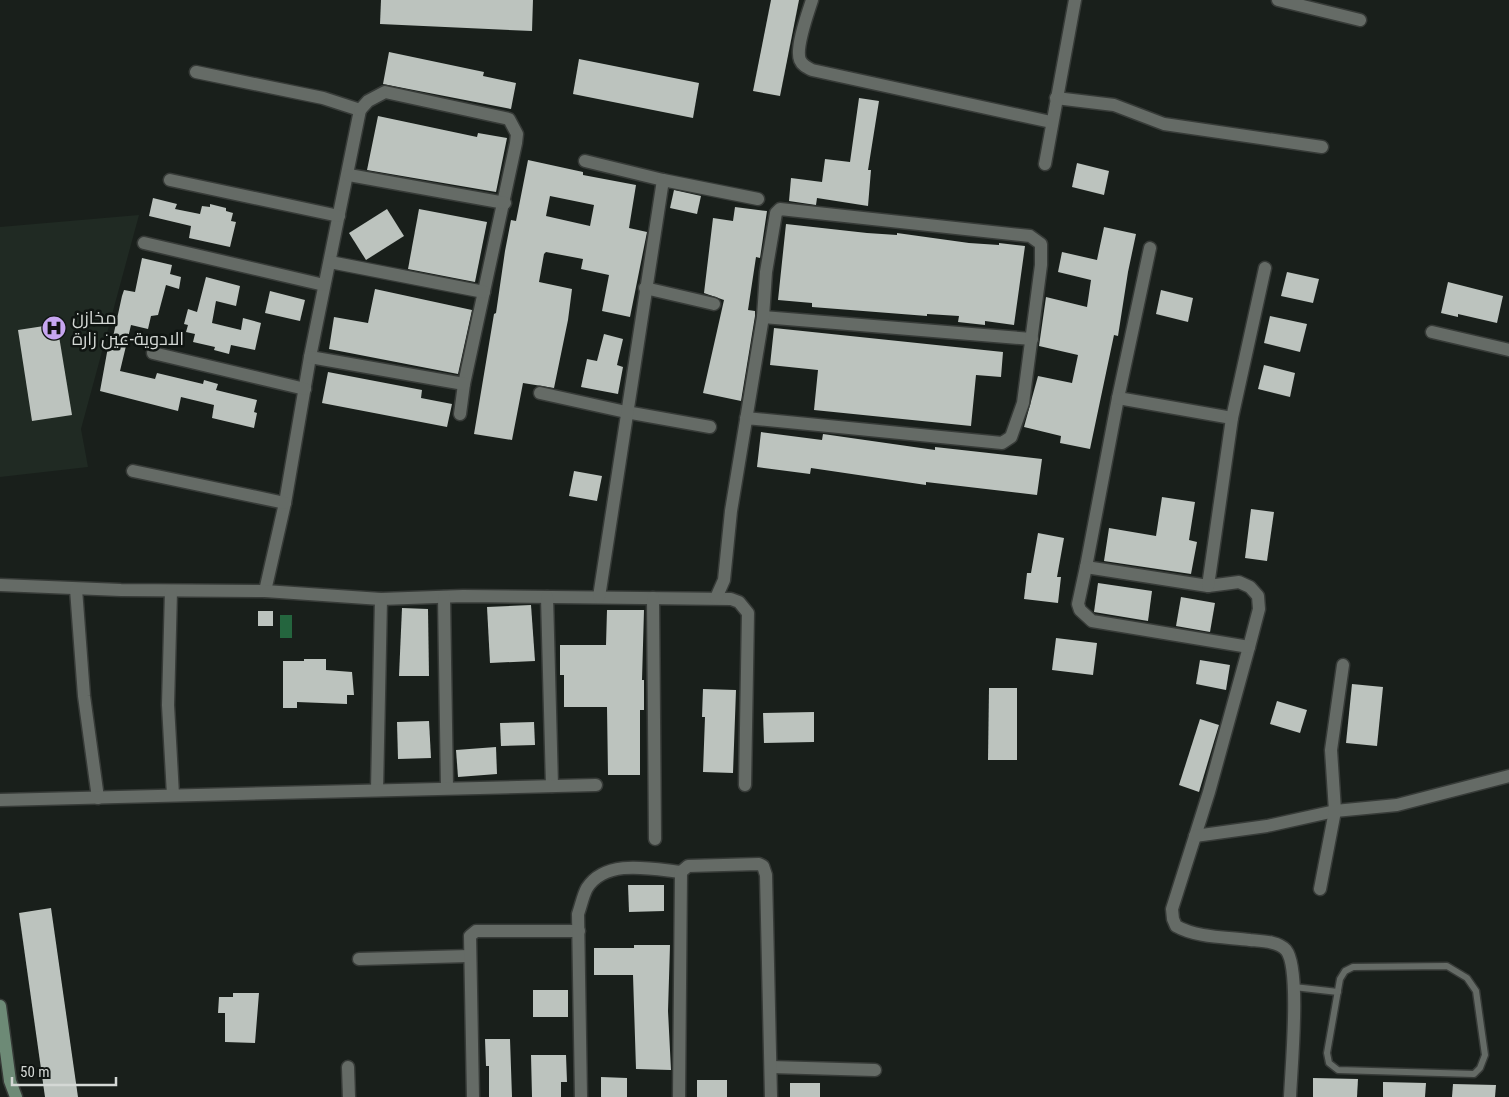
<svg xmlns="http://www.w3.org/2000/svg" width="1509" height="1097" viewBox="0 0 1509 1097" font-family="'Roboto Condensed',Cairo,sans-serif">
	<rect width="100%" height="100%" fill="#191f1b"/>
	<!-- built -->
	<path fill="#202a23" d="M139,215L81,429L88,467L0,477V227Z"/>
	<!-- water -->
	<rect fill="#24653e" x="280" y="615" width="12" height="23"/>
	<!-- building -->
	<g fill="#bcc3be" fill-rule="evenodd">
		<path d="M381,0H533L532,31L380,24Z"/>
		<path d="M771,0H799L780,96L753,91Z"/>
		<path d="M389,52L484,72L483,76L516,83L511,109L383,84Z"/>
		<path d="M579,59L699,83L693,118L573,94Z"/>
		<path d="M859,98L879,101L868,170H871L868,206L817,198L816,205L789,201L791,178L822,182L825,159L850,162Z"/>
		<path d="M378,116L477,137L478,133L507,138L496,192L367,170Z"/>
		<path d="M528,160L583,172V175L636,185L629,228L647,232L630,317L602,311L609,275L581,269L583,259L546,252L544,254L539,282L572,289L568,320L554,388L523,383L512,440L474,434L494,314L496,313L505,251L511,220L516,221ZM550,196L594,205L590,226L546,216Z"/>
		<path d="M1077,163L1109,171L1104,195L1072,187Z"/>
		<path d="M674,190L701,196L697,214L670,208Z"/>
		<path d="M153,198L177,204L175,209L200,214L202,206L210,207V204L226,208V211L233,213L231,221L236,222L230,247L189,238L191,226L149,216Z"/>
		<path d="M735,207L767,211L760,258L756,257L748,310L755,311V316L741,401L703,393L724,300L704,293L713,218L733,221Z"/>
		<path d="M387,209L404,236L366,260L349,233Z"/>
		<path d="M419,209L487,222L475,282L408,269Z"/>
		<path d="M786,224L867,233L897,235V233L969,243L999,245V243L1025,246L1014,325L985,321V325L958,322L959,316L927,314V316L812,307V303L778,300Z"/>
		<path d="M1104,227L1136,234L1128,272L1118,336L1114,335L1090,449L1060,443L1061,436L1024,427L1038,376L1072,383L1078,355L1039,346L1046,297L1087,307L1091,280L1058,272L1062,252L1097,260Z"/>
		<path d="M142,258L172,265L170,274L181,277L179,289L166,285L158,315L151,316L148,329L131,325L120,371L155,379L157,373L203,384L204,380L218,384L216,390L257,400L254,412L257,413L254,428L212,418L214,405L181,397L178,411L100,391L110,336L113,337L122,296L124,290L135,292Z"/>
		<path d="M1287,272L1319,279L1313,303L1281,296Z"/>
		<path d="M206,277L240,286L236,306L216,301L212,323L241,330L243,318L261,323L255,350L231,345L229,354L214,350L215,347L193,342L195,334L186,332L188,325L184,324L188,309L197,312Z"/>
		<path d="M1448,282L1503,296L1497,323L1458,314V317L1441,313Z"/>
		<path d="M375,289L472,310L458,374L329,349L334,317L368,323Z"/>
		<path d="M1161,290L1193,298L1188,322L1156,314Z"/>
		<path d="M270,291L305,300L300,321L265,313Z"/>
		<path d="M1270,316L1307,324L1300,352L1264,343Z"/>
		<path d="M57,324L72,415L32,421L18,330Z"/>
		<path d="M774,328L1003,352L1001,377L976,375L971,426L814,410L818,370L770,365Z"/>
		<path d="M604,334L623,339L617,365L623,367L618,394L581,387L587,359L597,361Z"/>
		<path d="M1264,365L1295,373L1290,397L1258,389Z"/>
		<path d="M328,372L422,390L421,398L452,404L447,427L322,403Z"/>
		<path d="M761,432L822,440L823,434L935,450V447L1042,459L1037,495L926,482V485L811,468L810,474L757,467Z"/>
		<path d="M574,471L602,476L597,501L569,496Z"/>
		<path d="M1162,497L1195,502L1189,540L1197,542L1191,574L1104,561L1109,528L1156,536Z"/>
		<path d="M1251,509L1274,512L1267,561L1245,558Z"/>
		<path d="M1038,533L1064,538L1057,577H1061L1058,603L1024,599L1027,573H1031Z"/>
		<path d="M1098,583L1152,591L1148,621L1094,612Z"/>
		<path d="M1181,597L1215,603L1210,632L1176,626Z"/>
		<path d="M531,605L535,661L490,663L487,607Z"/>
		<path d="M402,608L428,609L429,676H399Z"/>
		<path d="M607,610H644L642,680H644V710H640V775H608L607,707H564V675H560V645H606Z"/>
		<rect x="258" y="611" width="15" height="15"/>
		<path d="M1056,638L1097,643L1093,675L1052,670Z"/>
		<path d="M304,659H326V670L352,672L354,695H347V704L297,702V708H283V661H304Z"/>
		<path d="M1200,660L1230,665L1226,690L1196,684Z"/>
		<path d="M1352,684L1383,687L1377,746L1346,743Z"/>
		<path d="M989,688H1017V760H988Z"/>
		<path d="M703,689L736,690L733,773L703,772L705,717H702Z"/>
		<path d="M1277,701L1307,710L1300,733L1270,724Z"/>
		<path d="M814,712V742L764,743L763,713Z"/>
		<path d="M1200,719L1219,725L1199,792L1179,785Z"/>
		<path d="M429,721L431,758L398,759L397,722Z"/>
		<path d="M534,722L535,745L501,746L500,723Z"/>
		<path d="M496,747L497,774L458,777L456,750Z"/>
		<path d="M628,885H664V911L629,912Z"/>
		<path d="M51,908L78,1097H45L19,913Z"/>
		<path d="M634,945H670L668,1011L671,1070L636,1069L633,975H594V948H634Z"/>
		<rect x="533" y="990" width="35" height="27"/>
		<path d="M233,993H259L255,1043L225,1042V1013H218L219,997H233Z"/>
		<path d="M485,1039H510L512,1097H489V1066H486Z"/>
		<path d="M531,1055H566L567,1082H561V1097H532Z"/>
		<path d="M601,1077L627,1078V1097H601Z"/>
		<path d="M1313,1078L1358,1079L1357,1097H1313Z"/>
		<rect x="697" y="1080" width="30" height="17"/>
		<path d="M1383,1082L1426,1083L1425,1097H1383Z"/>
		<rect x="790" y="1083" width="30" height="14"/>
		<path d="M1453,1084L1496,1085L1495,1097H1452Z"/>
	</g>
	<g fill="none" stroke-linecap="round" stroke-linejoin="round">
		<defs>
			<g id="lane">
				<path d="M1447,966L1467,978L1476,991L1485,1055L1480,1068L1474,1074L1338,1070L1329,1063L1327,1053L1340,979L1345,971L1353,967Z"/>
				<path d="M1294,987L1338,992"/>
			</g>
			<g id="street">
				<path d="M812,0C808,13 795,48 800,60C802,65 806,67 812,70L1051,122"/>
				<path d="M1278,0L1360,20"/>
				<path d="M196,72L323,98L360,110L310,357L285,503L265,591"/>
				<path d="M1056,98L1114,105L1164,124L1322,147"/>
				<path d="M360,110L368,101L385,92L509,119L517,134L516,143L464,384L460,414"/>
				<path d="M585,161L663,180"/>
				<path d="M1045,164L1075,0"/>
				<path d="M349,175L505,203"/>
				<path d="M170,180L339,216"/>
				<path d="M144,243L324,285"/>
				<path d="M1150,248L1118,398L1086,567L1208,586L1239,582L1250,587L1258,596L1259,609L1249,647L1209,792L1172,909L1173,919L1176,926C1197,938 1227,937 1250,940C1261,941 1278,941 1286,950C1301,968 1291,1070 1290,1097"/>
				<path d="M330,262L484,292"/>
				<path d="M645,288L714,304"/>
				<path d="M763,317L1032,339"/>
				<path d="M1432,332L1509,350"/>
				<path d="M153,353L305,389"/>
				<path d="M310,357L464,384"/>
				<path d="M540,393L626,412L710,427"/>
				<path d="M1118,398L1232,418"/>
				<path d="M133,471L285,503"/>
				<path d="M1086,567L1078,604L1080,610L1092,621L1249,647"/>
				<path d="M0,585L121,590L265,591L381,599L463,596L731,599L739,602L748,613L745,785"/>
				<path d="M1208,586L1232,418L1265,268"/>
				<path d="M76,589L84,696L98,798"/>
				<path d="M171,591L168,705L173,795"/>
				<path d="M444,597L447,788"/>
				<path d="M547,597L552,786"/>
				<path d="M599,597L663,180L758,199"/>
				<path d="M653,598L655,839"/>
				<path d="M716,598L724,580L731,511L763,317L766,272L776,213L780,209L1030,236L1041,244V265L1023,403L1011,437L1002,443L746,418"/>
				<path d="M377,790L381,599"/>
				<path d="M0,800L596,785"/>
				<path d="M1195,836L1267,826L1335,811L1397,805L1509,776"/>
				<path d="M1320,889L1335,811L1331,750L1343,665"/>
				<path d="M359,959L469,956"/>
				<path d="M348,1067L349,1097"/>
				<path d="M771,1067L875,1070"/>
				<path d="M473,1097L470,936L476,931H579"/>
				<path d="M581,1097L578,914C581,906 583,895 587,888C606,858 652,869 681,872"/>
				<path d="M679,1097L681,872L688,866L759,864L763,866L766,875L771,1097"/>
			</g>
			<path id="secondary" d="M0,1006L10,1081L16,1097"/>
		</defs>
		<!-- lane casing -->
		<use href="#lane" stroke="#373b38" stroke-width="9"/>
		<!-- street casing -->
		<use href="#street" stroke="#373b38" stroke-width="15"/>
		<!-- secondary casing -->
		<use href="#secondary" stroke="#373b38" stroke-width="15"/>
		<!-- lane -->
		<use href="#lane" stroke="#656b66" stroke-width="6"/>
		<!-- street -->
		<use href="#street" stroke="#656b66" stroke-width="12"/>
		<!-- secondary -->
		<use href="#secondary" stroke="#6d8a76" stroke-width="12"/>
	</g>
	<!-- icons -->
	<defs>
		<symbol id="hospital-disc" viewBox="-11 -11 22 22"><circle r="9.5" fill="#c7a6f0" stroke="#101512"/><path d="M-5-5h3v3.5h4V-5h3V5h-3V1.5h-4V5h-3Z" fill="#111"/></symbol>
	</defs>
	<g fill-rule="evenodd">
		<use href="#hospital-disc" x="40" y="314" width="28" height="28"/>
	</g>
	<g text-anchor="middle" stroke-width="5" stroke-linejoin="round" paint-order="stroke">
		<!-- poi labels -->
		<g font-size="18" fill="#d4d8d5" stroke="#101512" text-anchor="start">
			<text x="72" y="324">مخازن<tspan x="72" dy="21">الادوية-عين زارة</tspan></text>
		</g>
	</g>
	<!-- scale -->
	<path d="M12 1077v8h104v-8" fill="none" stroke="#d4d8d5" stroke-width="2.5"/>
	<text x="20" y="1077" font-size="15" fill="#d4d8d5" stroke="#101512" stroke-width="4" paint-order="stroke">50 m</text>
</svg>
